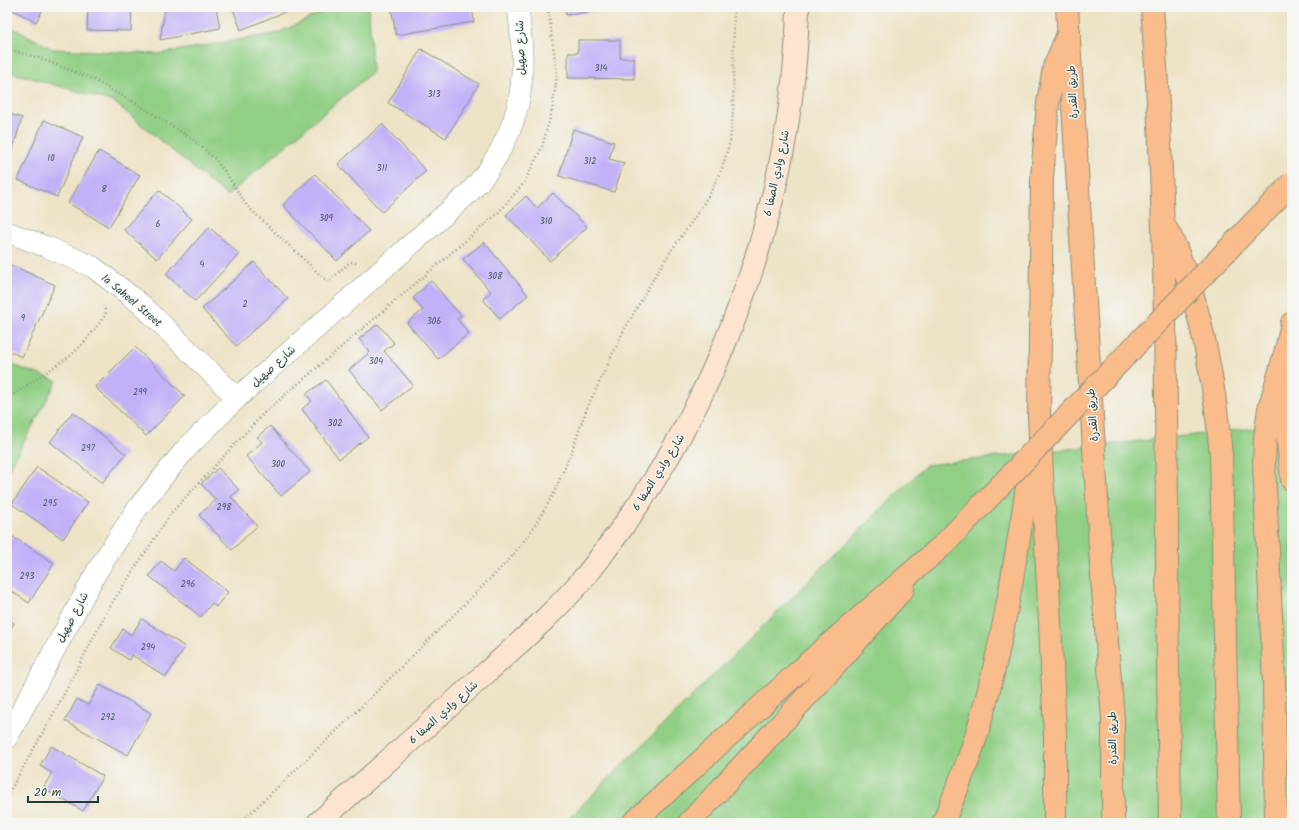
<svg xmlns="http://www.w3.org/2000/svg" width="1299" height="830" viewBox="0 0 1299 830" font-family="Kalam,'Playpen Sans Arabic',sans-serif">
	<rect width="100%" height="100%" fill="#f6f6f2"/>
	<filter id="ink" filterUnits="userSpaceOnUse"><feTurbulence type="fractalNoise" baseFrequency=".025" numOctaves="2"/><feDisplacementMap in="SourceGraphic" scale="8" xChannelSelector="R" yChannelSelector="G"/><feConvolveMatrix kernelMatrix="1 2 1 2 8 2 1 2 1" color-interpolation-filters="sRGB"/></filter>
	<filter id="wash" filterUnits="userSpaceOnUse"><feTurbulence type="fractalNoise" baseFrequency=".012" numOctaves="4" result="noise"/><feDisplacementMap in="SourceGraphic" scale="16" xChannelSelector="R" yChannelSelector="G"/><feGaussianBlur stdDeviation="0.9" result="paint"/><feColorMatrix in="noise" values="0 0 0 0 0 0 0 0 0 0 0 0 0 0 0 0 0 1.4 0 .05"/><feComposite in="paint" operator="in"/></filter>
	<g filter="url(#wash)">
		<rect width="100%" height="100%" fill="#ede3c6"/>
		<!-- green -->
		<g fill="#91cf85" stroke="#58865c">
			<path d="M333,7H369L372,72L227,196L114,102L7,71V25L53,49L158,54L278,33Z"/>
			<path d="M7,363L57,381L7,473Z"/>
			<path d="M1292,424V823H564L926,465Z"/>
		</g>
		<g id="blocks">
			<!-- building -->
			<g fill="#c2b1f8">
				<path d="M7,7H44L36,22Z"/>
				<path d="M88,7H132L131,31L87,30Z"/>
				<path d="M165,7H216L220,28L160,40Z"/>
				<path d="M232,7H294V8L241,30Z"/>
				<path d="M391,7H472L474,22L396,35Z"/>
				<path d="M565,7H615V9L566,15Z"/>
				<path d="M578,40H620V58H634V79L568,78V53H578Z"/>
				<path d="M421,49L479,84L446,138L388,103Z"/>
				<path d="M7,113L22,118L7,169Z"/>
				<path d="M44,120L83,137L57,197L18,180Z"/>
				<path d="M382,124L426,171L382,212L338,164Z"/>
				<path d="M573,129L614,142L609,159L624,163L614,192L559,176Z"/>
				<path d="M99,151L140,175L109,227L68,203Z"/>
				<path d="M315,174L369,231L337,261L283,205Z"/>
				<path d="M159,190L192,219L157,259L124,230Z"/>
				<path d="M553,193L587,227L550,261L506,215L526,196L537,208Z"/>
				<path d="M209,227L239,254L195,301L166,274Z"/>
				<path d="M484,242L528,295L500,319L483,299L491,292L463,259Z"/>
				<path d="M254,262L288,299L236,346L202,309Z"/>
				<path d="M7,263L55,285L22,357L7,350Z"/>
				<path d="M431,281L461,316L457,319L469,333L438,359L407,323L423,310L413,298Z"/>
				<path d="M378,324L394,343L384,351L413,385L382,410L349,370L370,352L359,339Z"/>
				<path d="M135,347L185,396L146,436L95,387Z"/>
				<path d="M326,380L368,437L339,459L302,409L312,401L306,394Z"/>
				<path d="M73,412L126,454L102,483L50,442Z"/>
				<path d="M270,426L310,472L281,496L246,456L262,442L257,437Z"/>
				<path d="M37,467L88,502L63,539L12,504Z"/>
				<path d="M218,468L239,490L231,497L257,526L232,550L199,515L216,500L201,484Z"/>
				<path d="M7,533L54,563L29,603L7,588Z"/>
				<path d="M184,558L228,592L216,607L212,603L201,617L149,576L161,561L174,571Z"/>
				<path d="M7,619L14,623L7,635Z"/>
				<path d="M142,619L185,647L166,677L132,655L129,660L111,648L123,629L131,635Z"/>
				<path d="M100,685L151,713L128,755L65,721L77,699L88,705Z"/>
				<path d="M51,746L103,776L83,811L43,788L52,773L40,766Z"/>
			</g>
		</g>
	</g>
	<g filter="url(#ink)">
		<use href="#blocks" fill-opacity="0" stroke="#86907d" stroke-width="1"/>
		<g fill="none" stroke-linecap="round" stroke-linejoin="round">
			<defs>
				<g id="street">
					<path d="M7,232L47,247L93,267L142,305L237,398"/>
					<path d="M7,738L97,571L137,509L184,451L237,398L468,194C476,185 485,176 491,166C503,147 513,126 518,105C525,73 522,39 518,7"/>
				</g>
				<path id="secondary" d="M318,823C374,773 431,723 487,672C520,642 554,613 583,579C595,566 605,550 616,536C726,388 794,192 798,7"/>
				<g id="primary">
					<path d="M1067,7L1101,564L1113,719V823"/>
					<path d="M1152,7C1165,182 1166,357 1167,532C1167,629 1169,726 1170,823"/>
					<path d="M1292,323L1287,346L1285,416L1292,480"/>
					<path d="M689,823L832,669L903,589"/>
				</g>
				<g id="highway">
					<path d="M1163,223C1169,233 1175,244 1179,256C1204,318 1215,388 1221,455L1229,823"/>
					<path d="M633,823L818,654L943,545"/>
					<path d="M943,823C956,791 970,760 979,726C1005,638 1017,547 1032,457"/>
					<path d="M1055,823V734L1050,623L1039,417L1042,178L1048,103L1054,67L1069,32"/>
					<path d="M1276,823L1274,680L1264,465L1265,437L1269,409L1287,346"/>
				</g>
			</defs>
			<!-- street casing -->
			<use href="#street" stroke="#86907d" stroke-width="22"/>
			<!-- secondary casing -->
			<use href="#secondary" stroke="#86907d" stroke-width="24"/>
			<!-- primary casing -->
			<use href="#primary" stroke="#86907d" stroke-width="24"/>
			<!-- highway casing -->
			<use href="#highway" stroke="#86907d" stroke-width="24"/>
			<!-- path -->
			<g stroke="#86907d" stroke-width="2.5" stroke-dasharray="1 3" stroke-linecap="butt">
				<path d="M7,49L39,58L90,78L137,104L191,138L215,159L228,176L247,206L328,282L349,263L352,262L356,263"/>
				<path d="M7,399L70,356L83,344L104,317L106,312L103,306"/>
				<path d="M7,796L54,713L110,606L172,512L264,413L498,213L524,183L542,147L552,111L557,75L548,7"/>
				<path d="M240,823L352,716L510,559L530,533L553,495L571,453L587,408L623,332L655,276L669,254L695,217L710,193L722,168L730,141L733,113L734,7"/>
			</g>
			<!-- street -->
			<use href="#street" stroke="#fff" stroke-width="21"/>
			<!-- secondary -->
			<use href="#secondary" stroke="#fde4d1" stroke-width="22"/>
			<!-- primary -->
			<use href="#primary" stroke="#fabc8b" stroke-width="22"/>
			<!-- highway -->
			<use href="#highway" stroke="#fabc8b" stroke-width="22"/>
			<defs>
				<path id="primary-bridge" d="M943,545L1292,183"/>
			</defs>
			<!-- primary-bridge casing -->
			<use href="#primary-bridge" stroke="#86907d" stroke-width="24" stroke-linecap="butt"/>
			<!-- primary-bridge -->
			<use href="#primary-bridge" stroke="#fabc8b" stroke-width="22"/>
		</g>
	</g>
	<g text-anchor="middle" stroke-width="3" stroke-linejoin="round" paint-order="stroke">
		<!-- number labels -->
		<g font-size="9" fill="#485a65">
			<text x="601" y="71">314</text>
			<text x="434" y="97">313</text>
			<text x="51" y="161">10</text>
			<text x="590" y="164">312</text>
			<text x="382" y="171">311</text>
			<text x="104" y="192">8</text>
			<text x="326" y="221">309</text>
			<text x="546" y="224">310</text>
			<text x="158" y="227">6</text>
			<text x="202" y="267">4</text>
			<text x="495" y="279">308</text>
			<text x="245" y="307">2</text>
			<text x="23" y="321">9</text>
			<text x="434" y="324">306</text>
			<text x="376" y="364">304</text>
			<text x="140" y="395">299</text>
			<text x="335" y="426">302</text>
			<text x="88" y="451">297</text>
			<text x="278" y="467">300</text>
			<text x="50" y="506">295</text>
			<text x="224" y="510">298</text>
			<text x="27" y="579">293</text>
			<text x="188" y="587">296</text>
			<text x="148" y="650">294</text>
			<text x="108" y="720">292</text>
		</g>
		<!-- street labels -->
		<g font-size="11" fill="#1f3d34" stroke="#f6f6f2">
			<text transform="translate(520 48) rotate(-92)" y="4">شارع صهيل</text>
			<text transform="translate(1072 92) rotate(-93)" y="4">طريق القدرة</text>
			<text transform="translate(776 173) rotate(-78)" y="4">شارع وادي الصفا 6</text>
			<text transform="translate(132 300) rotate(40)" y="4">1a Saheel Street</text>
			<text transform="translate(273 366) rotate(-42)" y="4">شارع صهيل</text>
			<text transform="translate(1092 415) rotate(-94)" y="4">طريق القدرة</text>
			<text transform="translate(658 472) rotate(-58)" y="4">شارع وادي الصفا 6</text>
			<text transform="translate(72 617) rotate(-62)" y="4">شارع صهيل</text>
			<text transform="translate(443 712) rotate(-42)" y="4">شارع وادي الصفا 6</text>
			<text transform="translate(1112 738) rotate(-91)" y="4">طريق القدرة</text>
		</g>
	</g>
	<!-- margin -->
	<rect width="1299" height="830" fill="none" stroke="#f6f6f2" stroke-width="24"/>
	<!-- scale -->
	<path d="M28 796v6h70v-6" fill="none" stroke="#1f3d34" stroke-width="2"/>
	<text x="34" y="796" font-size="12" fill="#1f3d34" stroke="#f6f6f2" stroke-width="3" paint-order="stroke">20 m</text>
</svg>
